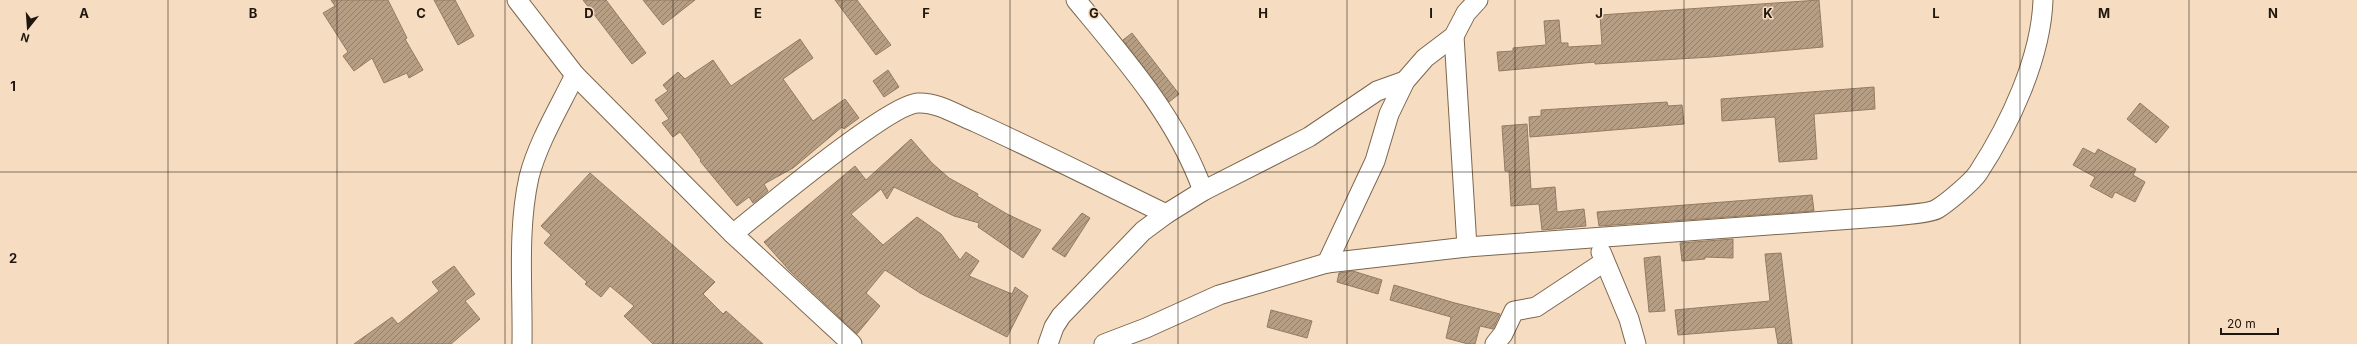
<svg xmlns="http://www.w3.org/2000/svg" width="2357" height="344" viewBox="0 0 2357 344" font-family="Inter,sans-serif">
	<defs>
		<pattern id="building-hatch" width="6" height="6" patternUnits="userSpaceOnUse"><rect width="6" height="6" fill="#b69e84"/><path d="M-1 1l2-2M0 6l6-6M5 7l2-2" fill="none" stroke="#93806a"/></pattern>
	</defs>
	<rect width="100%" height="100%" fill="#f6dcc1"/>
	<!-- building -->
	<g fill="url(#building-hatch)" stroke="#937c64">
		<path d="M331,0H388L407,38L405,39L423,70L409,78L407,73L384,83L372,58L354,71L343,56L348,52L323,13L335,6Z"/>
		<path d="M434,0H455L474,36L458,45Z"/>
		<path d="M583,0H606L646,53L632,64Z"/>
		<path d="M643,0H695L663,25Z"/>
		<path d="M835,0H857L891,45L876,55Z"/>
		<path d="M1819,0L1823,47L1711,57L1595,64V62L1499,71L1497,52L1513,51V48L1546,45L1544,21L1559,20L1561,43H1568V47L1602,45L1600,15Z"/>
		<path d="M1132,33L1179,94L1169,102L1123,40Z"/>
		<path d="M800,39L813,58L783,79L813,121L845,99L859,118L844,129L842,127L793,168L764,184L768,191L756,201L753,203L749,197L737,206L700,161L701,160L680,132L673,137L662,123L669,119L655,100L668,91L663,85L678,72L685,79L713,60L731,86Z"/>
		<path d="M888,70L899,87L884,97L873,81Z"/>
		<path d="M1874,87L1875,109L1814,114L1817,159L1779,162L1775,117L1722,121L1721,99Z"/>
		<path d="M1667,102L1668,106L1682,105L1684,124L1530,137L1529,117L1541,116V110Z"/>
		<path d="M2140,103L2169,127L2156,143L2127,119Z"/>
		<path d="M1527,124L1531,189L1555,187L1557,212L1584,209L1586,226L1542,230L1539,204L1511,206L1509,171H1505L1502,126Z"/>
		<path d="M911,139L932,163L949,178L978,194L977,196L1007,214L1041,230L1023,258L978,227L979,223L954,216L894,187L887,199L881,189L851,214L883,245L917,217L941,234L960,260L966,252L979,261L969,276L1012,294L1015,287L1028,296L1007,337L920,293L885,270L866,293L880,306L857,334L789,270L764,242L855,166L866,180Z"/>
		<path d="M2083,148L2095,154L2098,149L2136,169L2133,175L2145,182L2135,202L2115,192L2112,198L2090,186L2095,177L2073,165Z"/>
		<path d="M590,173L715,282L703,294L723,314L726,311L763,344H653L624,316L634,306L610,286L601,297L585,284L587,282L544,243L551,235L541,226Z"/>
		<path d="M1812,195L1814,211L1599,226L1597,212Z"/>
		<path d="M1082,213L1090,218L1065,257L1052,249Z"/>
		<path d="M1733,239V258L1705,257V259L1682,261L1680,243Z"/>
		<path d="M1781,253L1792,344H1778L1775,327L1678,335L1675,310L1770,301L1765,254Z"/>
		<path d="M1660,256L1665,311L1649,312L1644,258Z"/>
		<path d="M454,266L475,294L465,301L480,319L451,344H354L392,317L398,324L439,291L432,282Z"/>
		<path d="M1353,271L1382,280L1378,294L1337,282L1339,273Z"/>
		<path d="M1394,285L1455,303L1500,314L1493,329L1480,326L1475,344H1468L1446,338L1451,317L1390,300Z"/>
		<path d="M1271,310L1312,321L1307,338L1267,327Z"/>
	</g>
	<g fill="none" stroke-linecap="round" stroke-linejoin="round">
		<defs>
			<g id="minor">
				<path d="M517,0L575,75L733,234L852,344"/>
				<path d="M1076,0C1125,59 1177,118 1203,191"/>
				<path d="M1454,36L1467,247"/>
				<path d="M733,234C763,210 889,104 918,103C938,102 957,115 975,122C1039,151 1102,183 1166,214"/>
				<path d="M1601,252L1629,319L1636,344"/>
				<path d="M1327,263L1375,161L1389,114L1405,81L1425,58L1454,36L1466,13L1478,0"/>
				<path d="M522,344C523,289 517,231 529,177C538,142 559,108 575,75"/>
				<path d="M1048,344L1054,327L1061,316L1143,231L1166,214L1203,191L1309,137L1377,91L1405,81"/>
				<path d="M1104,344L1146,328L1219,295L1327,263L1467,247L1880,217C1891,216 1929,214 1937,209C1947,203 1972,182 1978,173C2010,124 2041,58 2043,0"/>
				<path d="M1495,344L1503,334L1514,311L1536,307L1604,262"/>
			</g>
		</defs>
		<!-- minor casing -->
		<use href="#minor" stroke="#7d674e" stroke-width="21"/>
		<!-- minor -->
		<use href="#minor" stroke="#fff" stroke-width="19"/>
	</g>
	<!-- grid -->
	<path fill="none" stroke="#1f160d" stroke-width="1" stroke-opacity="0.55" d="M168,0V344M337,0V344M505,0V344M673,0V344M842,0V344M1010,0V344M1178,0V344M1347,0V344M1515,0V344M1684,0V344M1852,0V344M2020,0V344M2189,0V344M0,172H2357"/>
	<g font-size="13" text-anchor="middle" font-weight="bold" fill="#1f160d" stroke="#f6dcc1" stroke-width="3" stroke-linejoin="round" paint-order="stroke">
		<text x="84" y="18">A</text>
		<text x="253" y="18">B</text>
		<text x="421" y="18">C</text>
		<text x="589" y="18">D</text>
		<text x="758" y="18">E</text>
		<text x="926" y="18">F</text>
		<text x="1094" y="18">G</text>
		<text x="1263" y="18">H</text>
		<text x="1431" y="18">I</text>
		<text x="1599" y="18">J</text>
		<text x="1768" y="18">K</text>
		<text x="1936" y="18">L</text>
		<text x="2104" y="18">M</text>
		<text x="2273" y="18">N</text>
		<text x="13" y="91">1</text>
		<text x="13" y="263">2</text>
	</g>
	<!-- north arrow -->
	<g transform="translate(28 28) rotate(197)" stroke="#f6dcc1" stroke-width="3" paint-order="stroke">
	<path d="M0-3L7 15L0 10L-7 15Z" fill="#1f160d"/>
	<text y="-6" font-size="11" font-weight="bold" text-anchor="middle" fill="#1f160d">N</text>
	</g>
	<!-- scale -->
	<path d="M2221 328v6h57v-6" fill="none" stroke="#1f160d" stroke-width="2"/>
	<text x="2227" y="328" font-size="12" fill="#1f160d" stroke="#f6dcc1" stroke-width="3" paint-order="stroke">20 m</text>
</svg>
